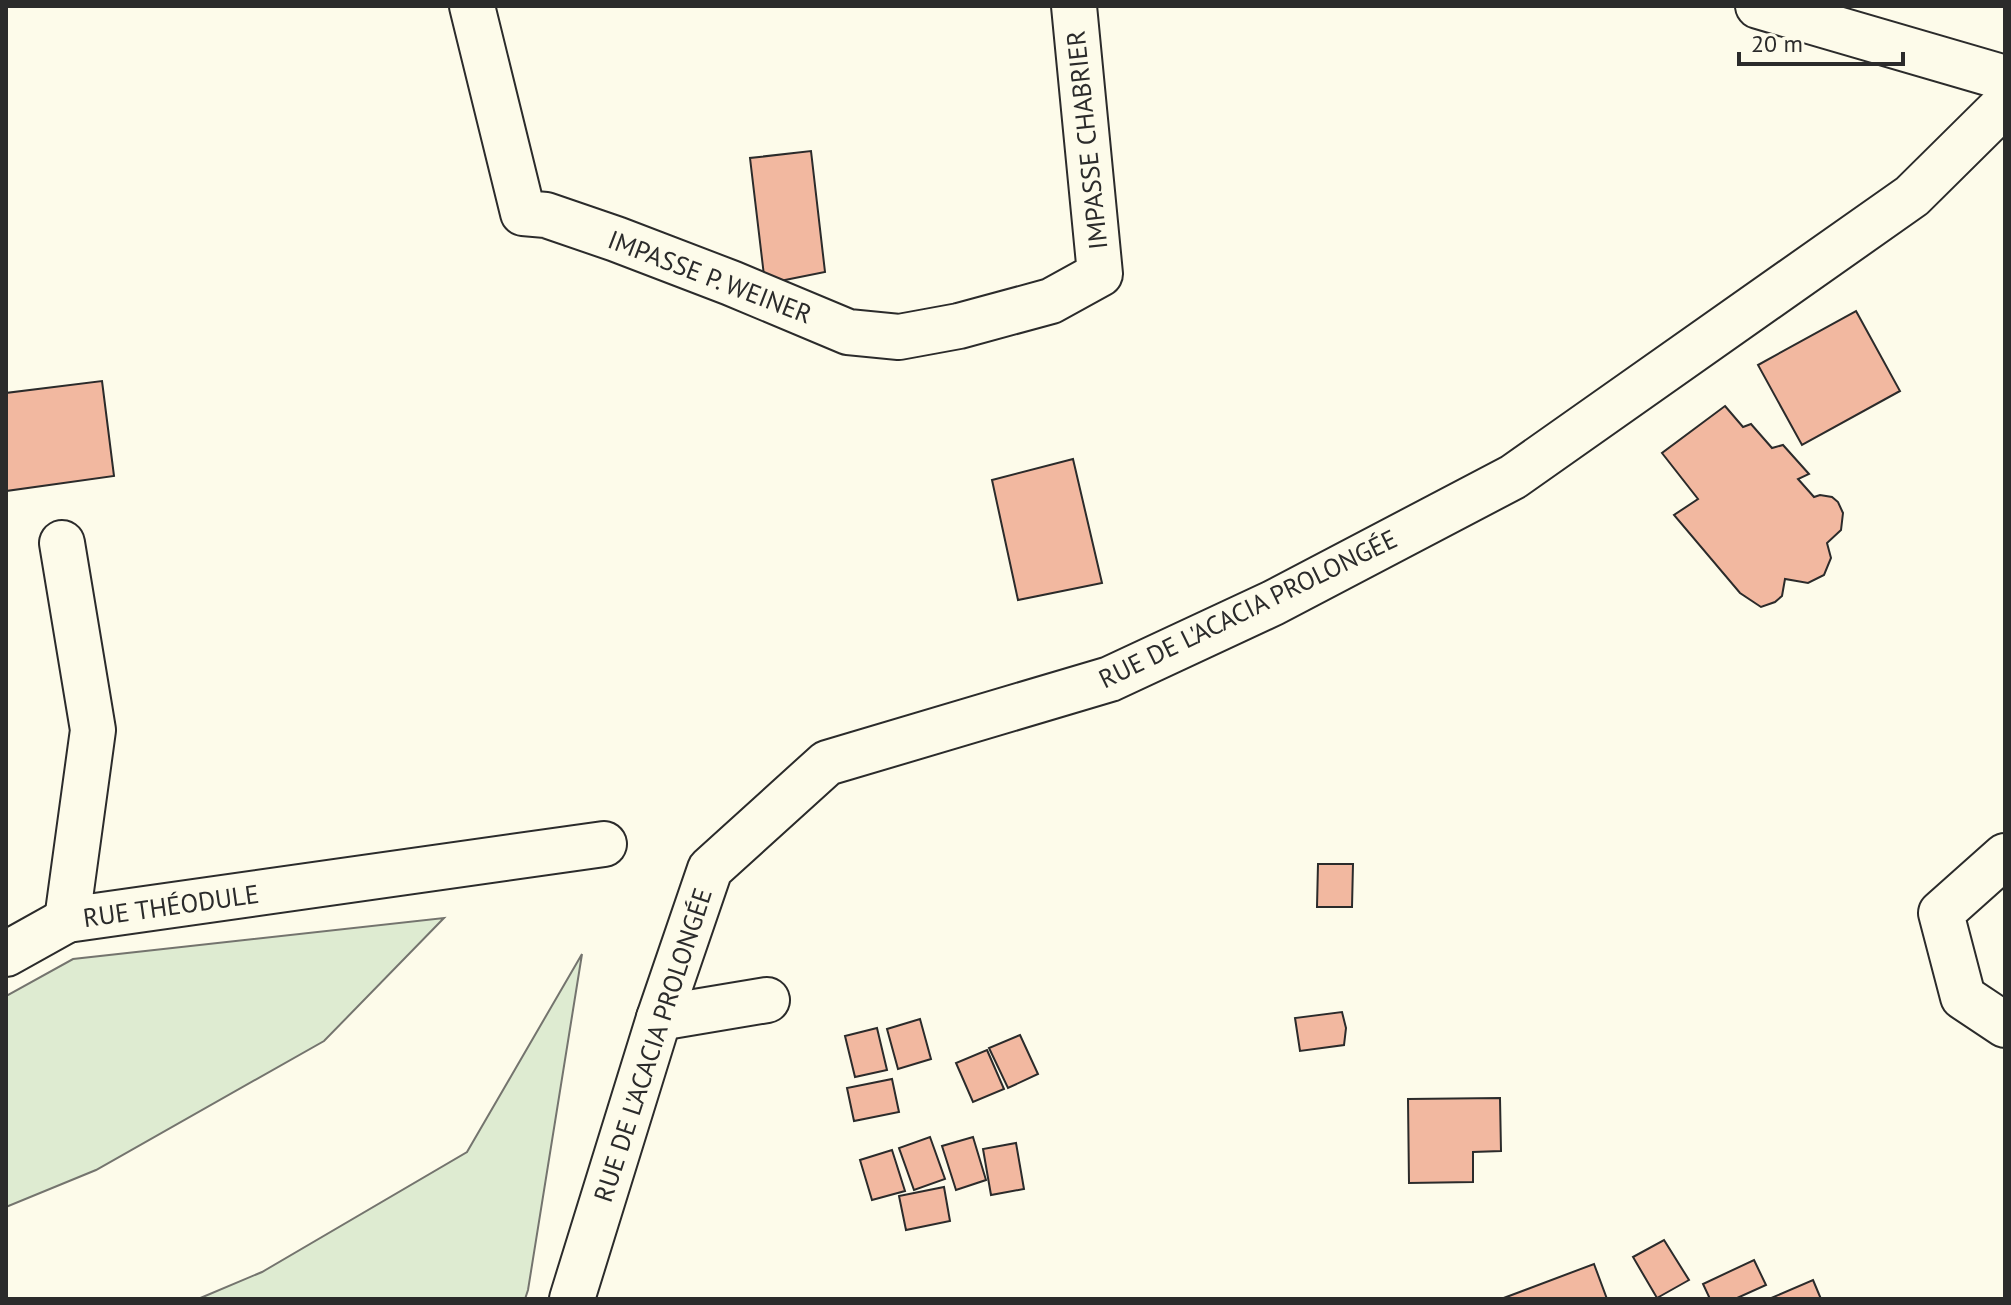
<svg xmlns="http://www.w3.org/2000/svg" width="2011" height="1305" viewBox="0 0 2011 1305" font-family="'PT Sans',sans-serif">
	<rect width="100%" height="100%" fill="#fdfbea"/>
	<!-- green -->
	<g fill="#deebd1" stroke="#74746e" stroke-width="2">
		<path d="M444,918L324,1041L96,1170L6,1207V996L73,959Z"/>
		<path d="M582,954L528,1290L525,1299H198L262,1272L467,1152Z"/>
	</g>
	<!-- building -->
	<g fill="#f2b8a0" stroke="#2b2b2b" stroke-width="2">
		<path d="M811,151L825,272L765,284L750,158Z"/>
		<path d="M1856,311L1900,391L1802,445L1758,365Z"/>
		<path d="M102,381L114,476L6,491V393Z"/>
		<path d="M1725,406L1743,427L1751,424L1772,448L1783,445L1809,474L1798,479L1814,497L1820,495L1832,497L1838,502L1843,513L1841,530L1827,543L1831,558L1824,575L1808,583L1785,579L1782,596L1775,602L1761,607L1740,593L1674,515L1698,499L1662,453Z"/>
		<path d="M1073,459L1102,583L1018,600L992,480Z"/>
		<path d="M1318,864H1353L1352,907H1317Z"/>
		<path d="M1342,1012L1346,1028L1344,1045L1300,1051L1295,1018Z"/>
		<path d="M920,1019L931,1059L898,1069L887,1029Z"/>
		<path d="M877,1028L887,1070L855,1077L845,1036Z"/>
		<path d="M1020,1035L1038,1074L1008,1088L989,1048Z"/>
		<path d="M987,1050L1004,1089L973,1102L956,1063Z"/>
		<path d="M892,1079L899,1112L854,1121L847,1088Z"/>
		<path d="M1500,1098L1501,1151L1473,1152V1182L1409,1183L1408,1099Z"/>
		<path d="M930,1137L945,1179L914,1190L899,1148Z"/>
		<path d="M973,1137L986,1180L956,1190L942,1146Z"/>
		<path d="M1016,1143L1024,1189L991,1195L983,1149Z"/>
		<path d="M892,1150L905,1191L872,1200L860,1160Z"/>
		<path d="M944,1187L950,1221L906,1230L899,1196Z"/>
		<path d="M1664,1240L1689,1280L1657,1298L1633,1257Z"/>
		<path d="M1754,1260L1766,1285L1735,1299H1710L1703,1284Z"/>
		<path d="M1594,1264L1607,1299H1501Z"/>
		<path d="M1813,1280L1821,1299H1769Z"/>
	</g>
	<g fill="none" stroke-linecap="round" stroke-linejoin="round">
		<defs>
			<g id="minor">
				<path d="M472,6L523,213L546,215L616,239L731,283L848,332L899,337L959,326L1051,301L1100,274L1074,6"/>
				<path d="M1758,6L2005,78"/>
				<path d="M62,543L93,730L67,920L604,844"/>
				<path d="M2005,856L1941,913L1963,997L2005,1025"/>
				<path d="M6,954L67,920"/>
				<path d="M659,1018L767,1000"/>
				<path d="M572,1299L659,1018L710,869L827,763L1110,679L1273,603L1513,477L1912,196L2005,104"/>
			</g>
		</defs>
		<!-- minor casing -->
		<use href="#minor" stroke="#2b2b2b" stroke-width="48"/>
		<!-- minor -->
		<use href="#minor" stroke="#fdfbea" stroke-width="44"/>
	</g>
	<g text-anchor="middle" stroke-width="6" stroke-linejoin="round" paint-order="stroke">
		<!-- street labels -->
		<g font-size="26" fill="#2b2b2b" stroke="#fdfbea">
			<text transform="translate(1087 140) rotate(-96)" y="9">IMPASSE CHABRIER</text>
			<text transform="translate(710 277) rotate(21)" y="9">IMPASSE P. WEINER</text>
			<text transform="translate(1248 609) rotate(-26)" y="9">RUE DE L'ACACIA PROLONGÉE</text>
			<text transform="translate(171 906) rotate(-8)" y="9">RUE THÉODULE</text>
			<text transform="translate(653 1045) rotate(-72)" y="9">RUE DE L'ACACIA PROLONGÉE</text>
		</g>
	</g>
	<!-- border -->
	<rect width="2011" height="1305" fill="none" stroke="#2b2b2b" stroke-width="16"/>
	<!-- scale -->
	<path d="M1739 52v12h164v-12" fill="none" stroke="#2b2b2b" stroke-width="4"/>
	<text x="1751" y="52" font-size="24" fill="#2b2b2b" stroke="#fdfbea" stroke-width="6" paint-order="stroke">20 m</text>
</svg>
